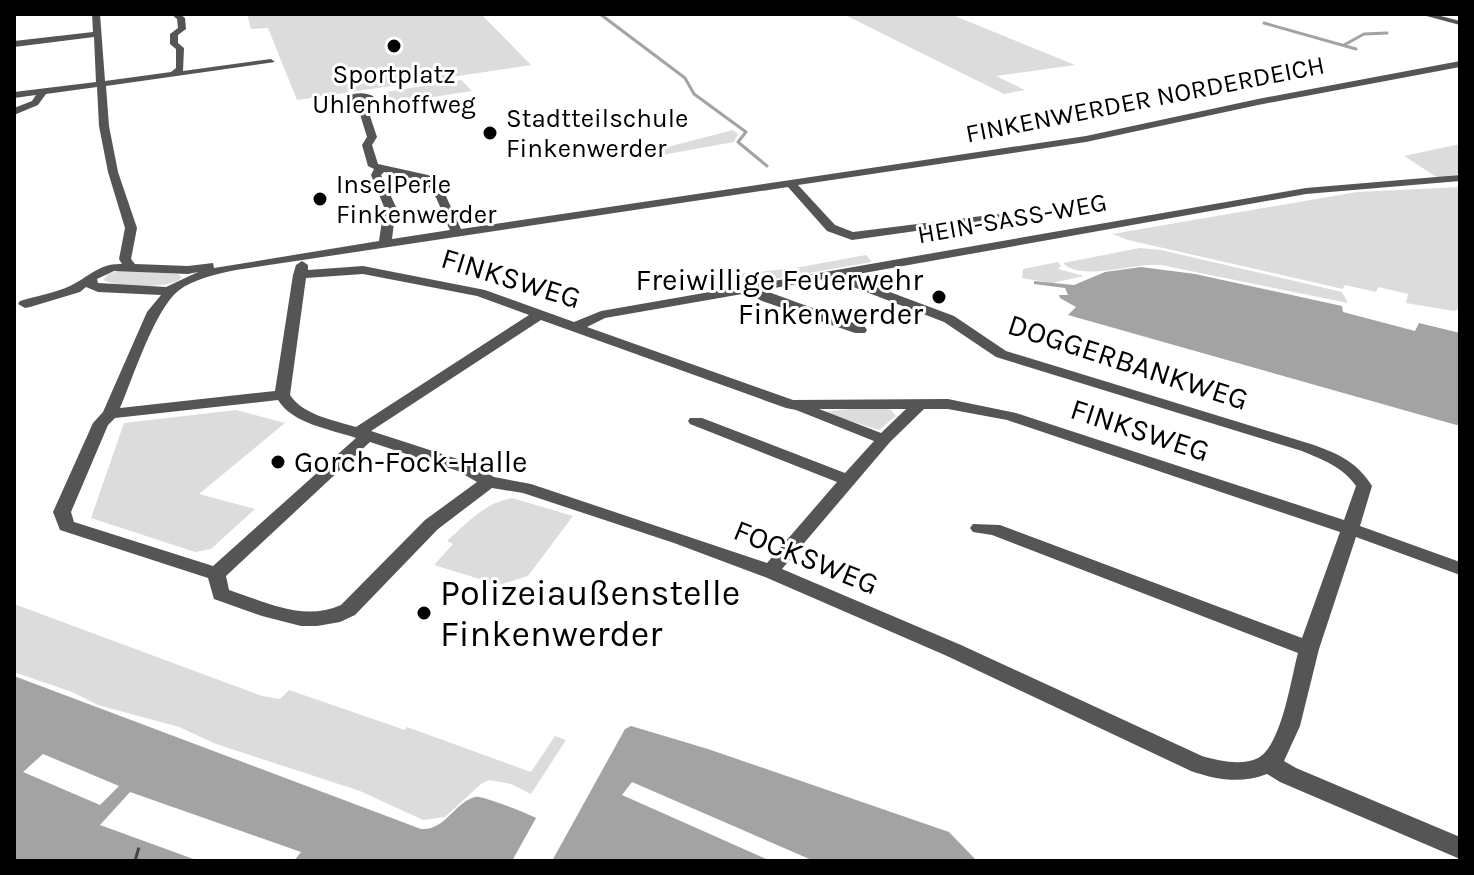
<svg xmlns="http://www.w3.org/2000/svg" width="1474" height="875" viewBox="0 0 1474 875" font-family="Karla,sans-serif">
	<rect width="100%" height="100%" fill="#fff"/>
	<!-- green -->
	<g fill="#dcdcdc">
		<path d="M247,14H481L531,65L297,100L268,28L251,29Z"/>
		<path d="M843,14H950L1075,65L996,76L1025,90L1004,94Z"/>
		<path d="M461,80L472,91L394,103L386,92Z"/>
		<path d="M733,130L738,134L734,142L662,155L656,150Z"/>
		<path d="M1460,144V174L1438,178L1404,156Z"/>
		<path d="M1460,187V309L1454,311L1406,303L1408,294L1378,287L1376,292L1345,285L1343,289L1128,240L1112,234L1357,192Z"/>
		<path d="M1140,248L1161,250L1342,292L1348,303L1161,265C1133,263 1081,282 1063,263Z"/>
		<path d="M866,255L872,262L747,284L739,274L795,268Z"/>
		<path d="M1058,262L1061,266L1058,269L1084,276L1052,283L1022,278L1023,269Z"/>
		<path d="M121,270L177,274L182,277C173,290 116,287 103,280L108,274Z"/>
		<path d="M878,406L891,410L896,416L879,430L822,412Z"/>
		<path d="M236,410L285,423L199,494L255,509L211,549L195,552L91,518L124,423Z"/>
		<path d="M512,498L573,516L528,576L499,585L434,565L453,544L447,541C467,523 484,503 512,498Z"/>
		<path d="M14,604L262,696L280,699L289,690L405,730L407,727L531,772L555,736L566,740L531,794L511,784L489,780L481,784L445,817L423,820L360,791L216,744L179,727L98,705L72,692L14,672Z"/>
	</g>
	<!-- water -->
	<g fill="#a3a3a3">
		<path d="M1141,267L1195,274L1342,306L1343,312L1415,331L1419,323L1460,333V426L1068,315L1076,307L1060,298L1059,295H1068L1065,288L1034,284V281L1074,285L1105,272Z"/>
		<path d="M14,676L421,829C445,831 455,802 475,797C481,795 529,814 536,818L512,861H14Z"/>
		<path d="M631,726L708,749L949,832L977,861H552L625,729Z"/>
	</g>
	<!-- pier -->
	<g fill="#fff">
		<path d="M43,754L119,786L100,805L23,772Z"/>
		<path d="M632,782L814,861H771L622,795Z"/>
		<path d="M130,792L301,852L294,861H199L100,825Z"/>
	</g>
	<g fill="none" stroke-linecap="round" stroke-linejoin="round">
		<!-- stream -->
		<g stroke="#a3a3a3" stroke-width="3">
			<path d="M600,14L685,78L694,94L746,132L738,142L767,166"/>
			<path d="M1264,23L1356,49"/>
			<path d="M1344,45L1364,34L1387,33"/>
		</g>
		<!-- ferry -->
		<path stroke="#444" stroke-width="3" stroke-dasharray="14 11" stroke-linecap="butt" d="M135,861L141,840"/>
		<!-- minor -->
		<g fill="#555" fill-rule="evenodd">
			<path d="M92,14H100L105,81L171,72L176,68V49L170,44V34L178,28L177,19L171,14H180L185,18L186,29L178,35V43L184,48L183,71L271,59L275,62L106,86L109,126L118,172L137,228L131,259L135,264L188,266L213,263L214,268L379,241L384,207L371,175L374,169L368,166L362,145L367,137L359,111L348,103L347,97C353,92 368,92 374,97L368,110L377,137L372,145L378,164L428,175L439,181L461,229L1086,136L1258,99L1460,61V67L1258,105L1086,142L798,185L835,225L853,232L998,214L1000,216L994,220L852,240L827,231L788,187L236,270C217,274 193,279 178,291C154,311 133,378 120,408L275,391L293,275L296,265L302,261L308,265V270L363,266L485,290L574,322L601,311L1306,188L1460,175V181L1306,194L847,276L954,316L1006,351L1314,445C1339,454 1358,463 1372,486L1360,526L1460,562V575L1356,537L1319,649L1300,726L1284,761L1296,768L1460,837V859L1280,782L1267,774C1241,784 1217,780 1191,771L947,656L765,577L674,543L523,493L492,488L438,529L355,615L340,622L317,626H301L262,616L214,599L208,578L60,530L53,512L93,423L103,412L147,312L161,295L98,292L86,287L80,292L30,307L25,308L18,304L20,301C36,296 55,293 70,286C89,277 99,263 122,264L119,259L125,228L108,172L99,126L97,87L46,94L38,105L14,115V108L32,101L36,95L14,98V92L96,82L94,37L14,47V41L93,32ZM384,172C437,183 429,182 450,230L392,239L396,207L381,175ZM114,271L188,274L198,272L166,287L98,283L97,279ZM363,274L477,296L529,315L356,427C333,420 303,415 290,395L306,278ZM830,278L944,322L996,357L1302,451C1323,460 1343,467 1356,486L1344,520L1016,413L948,399L793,400L587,327L605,318L748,293L762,301L855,333H865L867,330L865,327L763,290ZM541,320L786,408L796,410L874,441L845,473L702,418H690L688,421L690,424L837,482L767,563L531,484L494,477L470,463L371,431ZM278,400C293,424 330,429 356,438L213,566L74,522L71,512L108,425L115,418ZM819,409H906L881,433ZM924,409H948L1007,420L1340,532L1302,638L1000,525L973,524L970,528L973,532L992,535L1298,653C1291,678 1282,745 1258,758C1242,766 1219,761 1202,756L961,645L782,569L890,442ZM370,442L458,471L477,482L425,520L341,605C303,622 266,602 229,590L226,576Z"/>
			<path d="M1419,14H1433L1460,21V25Z"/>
		</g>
	</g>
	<!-- markers -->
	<g fill="#000" stroke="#fff" stroke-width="3">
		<circle cx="394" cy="46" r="8"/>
		<circle cx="490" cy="133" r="8"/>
		<circle cx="320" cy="199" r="8"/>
		<circle cx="939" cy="297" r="8"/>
		<circle cx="278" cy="462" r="8"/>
		<circle cx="424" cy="613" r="8"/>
	</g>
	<g text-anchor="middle" stroke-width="6" stroke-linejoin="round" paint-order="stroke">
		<!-- far-poi labels -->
		<g font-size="26" fill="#000" stroke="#fff" text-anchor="start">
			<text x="394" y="83" text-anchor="middle">Sportplatz<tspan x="394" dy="30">Uhlenhoffweg</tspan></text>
			<text x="506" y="127">Stadtteilschule<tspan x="506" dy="30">Finkenwerder</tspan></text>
			<text x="336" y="193">InselPerle<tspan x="336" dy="30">Finkenwerder</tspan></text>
		</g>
		<!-- far-street labels -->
		<g font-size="26" fill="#000" stroke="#fff">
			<text transform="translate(1145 99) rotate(-11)" y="9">FINKENWERDER NORDERDEICH</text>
			<text transform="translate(1012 218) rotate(-10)" y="9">HEIN-SASS-WEG</text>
		</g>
		<!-- street labels -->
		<g font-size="30" fill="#000" stroke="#fff">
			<text transform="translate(511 278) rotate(17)" y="10">FINKSWEG</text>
			<text transform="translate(1128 362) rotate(18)" y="10">DOGGERBANKWEG</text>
			<text transform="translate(1140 430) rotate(18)" y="10">FINKSWEG</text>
			<text transform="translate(806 557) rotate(22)" y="10">FOCKSWEG</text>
		</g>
		<!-- poi labels -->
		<g font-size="30" fill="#000" stroke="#fff" text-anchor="end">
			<text x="923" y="290">Freiwillige Feuerwehr<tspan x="923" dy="34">Finkenwerder</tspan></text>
			<text x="294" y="472" text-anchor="start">Gorch-Fock-Halle</text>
		</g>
		<!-- near-poi labels -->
		<g font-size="36" fill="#000" stroke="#fff" text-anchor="start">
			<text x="440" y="605">Polizeiaußenstelle<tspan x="440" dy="41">Finkenwerder</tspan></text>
		</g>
	</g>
	<!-- border -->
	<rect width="1474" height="875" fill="none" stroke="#000000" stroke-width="32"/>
</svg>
